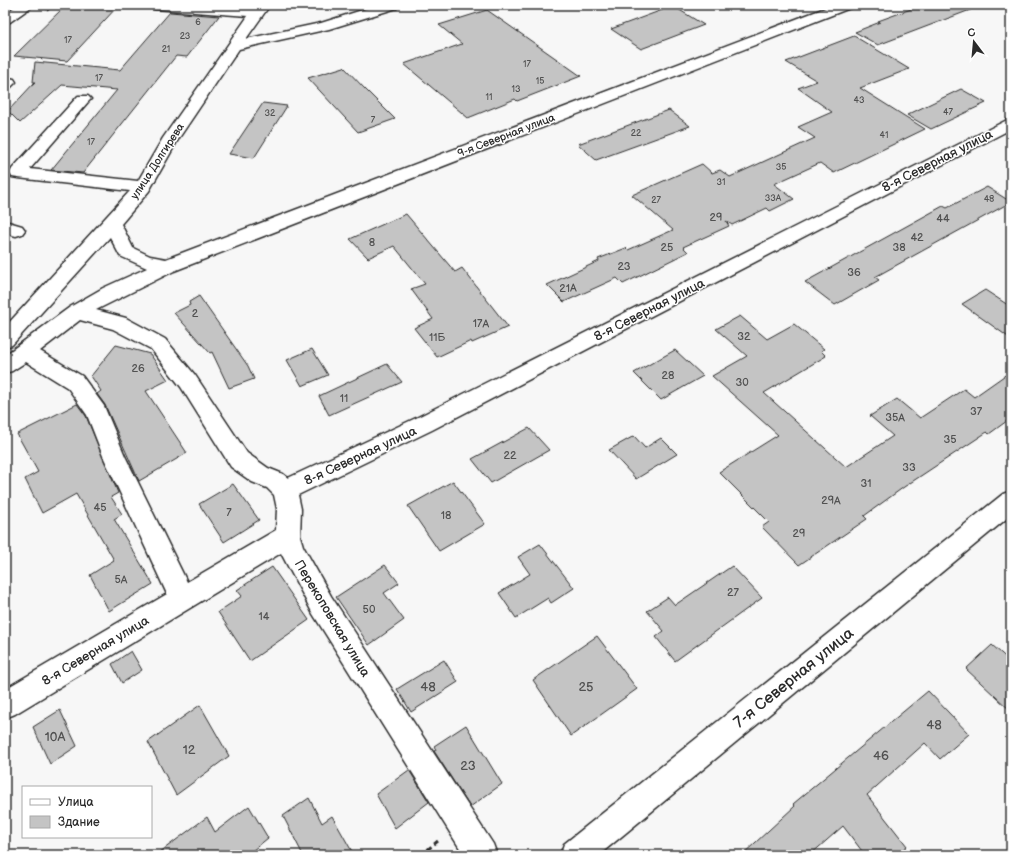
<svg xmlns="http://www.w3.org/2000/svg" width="1016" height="860" viewBox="0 0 1016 860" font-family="'Balsamiq Sans',sans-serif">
	<rect width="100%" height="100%" fill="#f7f7f7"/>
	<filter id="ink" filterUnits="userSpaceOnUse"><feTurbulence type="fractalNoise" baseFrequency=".025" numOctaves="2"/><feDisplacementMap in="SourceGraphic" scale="8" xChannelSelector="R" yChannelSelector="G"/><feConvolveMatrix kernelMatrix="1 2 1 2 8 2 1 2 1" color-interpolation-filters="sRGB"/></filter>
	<g filter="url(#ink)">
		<!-- building -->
		<g fill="#c4c4c4" stroke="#2b2b2b">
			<path d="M66,5L117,7L67,61L14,56Z"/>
			<path d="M922,5H978V7L878,45L855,32L880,22L878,21Z"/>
			<path d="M673,6L704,25L641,49L611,29Z"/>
			<path d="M487,10L581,76L517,101L515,99L468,118L404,64L462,44L439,25Z"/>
			<path d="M170,12L219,16L187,57L176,56L83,173L51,170L117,90L62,85L20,123L8,111L35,82H33L35,62L120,70Z"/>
			<path d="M854,36L909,69L860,88L925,129L834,173L820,163L774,184L794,199L770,211L767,208L732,225L726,221L729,226L683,247L688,252L623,284L617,278L564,302L547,285L599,261L598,259L626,248L628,250L673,230L632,195L702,164L712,173L720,170L730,177L815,138L798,127L832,112L798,88L817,81L786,62Z"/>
			<path d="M344,67L365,89L395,119L358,132L308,78Z"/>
			<path d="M961,89L986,103L931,129L907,115Z"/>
			<path d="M263,103L287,106L254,158L229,154Z"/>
			<path d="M669,110L690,126L596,160L578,144Z"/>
			<path d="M987,187L1011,202L875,277L879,280L835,305L805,282L943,206L947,208Z"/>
			<path d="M406,214L455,272L462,268L508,327L472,343L471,341L437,357L414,328L433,319L411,289L425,284L394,246L368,258L350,239Z"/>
			<path d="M985,290L1011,307V339L962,304Z"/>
			<path d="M199,296L248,366L254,379L229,388L212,352L210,353L174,313L190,305L189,302Z"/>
			<path d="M740,316L767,339L794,324L824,349L821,351L826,356L764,393L846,467L893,436L870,416L897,399L920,418L964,389L974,397L1011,371V418L989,434L987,432L904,487L864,516L867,519L799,565L762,527L769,522L719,472L778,435L712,376L747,356L716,329Z"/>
			<path d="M116,345L150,354L168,380L146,391L187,453L139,481L105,405L97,394L101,391L91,376Z"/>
			<path d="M312,349L328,375L302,386L287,360Z"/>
			<path d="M675,350L703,376L661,400L634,373Z"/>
			<path d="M387,364L402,382L329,415L319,396Z"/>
			<path d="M77,404L86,416L118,493L111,497L122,514L114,519L153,584L109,611L90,575L114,560L76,494L42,513L25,479L38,472L17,434Z"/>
			<path d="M529,428L549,450L491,483L472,459Z"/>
			<path d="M634,436L645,448L661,438L677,454L636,479L609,450Z"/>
			<path d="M453,481L485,524L439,551L408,506Z"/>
			<path d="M233,484L259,520L224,542L199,504Z"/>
			<path d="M540,544L574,588L551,603L548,598L516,618L499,593L530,574L518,557Z"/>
			<path d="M385,565L399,583L384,593L404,620L369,645L336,597Z"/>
			<path d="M732,566L762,598L675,661L656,637L664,631L647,611L668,597L675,605Z"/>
			<path d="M272,567L309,620L250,661L218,612L242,596L237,590Z"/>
			<path d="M597,636L637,689L571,736L533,680Z"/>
			<path d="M992,645L1011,662V711L966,669Z"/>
			<path d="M131,651L142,670L122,683L112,664Z"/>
			<path d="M444,660L458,682L411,712L397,689Z"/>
			<path d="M928,691L969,734L940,759L925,743L867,795L907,846L896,855H865L843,826L810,855H742L795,806L793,804Z"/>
			<path d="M200,705L229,756L176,795L148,742Z"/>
			<path d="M60,710L77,746L50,764L33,727Z"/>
			<path d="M466,725L502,784L470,807L434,751L436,750L434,746Z"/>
			<path d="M409,770L429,802L395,828L376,794Z"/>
			<path d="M309,798L322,823L332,816L354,855H303L283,816Z"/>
			<path d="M249,806L268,838L247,855H156L207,817L215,832Z"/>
		</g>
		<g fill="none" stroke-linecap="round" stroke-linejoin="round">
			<defs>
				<g id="minor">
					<path d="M18,5H34L10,22L5,23V13Z"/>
					<path d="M148,5H206L254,9L256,5H270L246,39L321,23L378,5H399L397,8L329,29L239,49L179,138L149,191L121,224L133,248L150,256L166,259L833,5H852L850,8L174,271L96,310L126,318L165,339L195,375L247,453L268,468L283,474L288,478L416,418L1011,118V129L432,430L298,495L301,509L300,536L303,546L331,596L493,844L497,855H464L313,614L281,553L15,714L5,718V689L167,594L103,456L87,415L68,388L26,362L12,371L5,373V355L70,307L103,288L147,268L120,256L110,237L12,345L5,347V327L130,191L18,178L12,177L10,173L12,169L78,96H88L91,99L88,102L30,169L138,181L163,138L248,16L155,9L150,8ZM80,320L113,329L151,349L181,387L231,467L252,482L267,488L274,495L277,509L276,530L187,582L125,456L104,406L82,376L40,351Z"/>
					<path d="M9,78L14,79L16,82L10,88L5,89V79Z"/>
					<path d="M5,221L22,226L25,230L22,234L16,236L5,233Z"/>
				</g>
				<path id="major" d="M1011,491V515L599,855H560L564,844L1003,494Z"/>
			</defs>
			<!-- minor casing -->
			<use href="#minor" stroke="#2b2b2b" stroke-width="3"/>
			<!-- major casing -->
			<use href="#major" stroke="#2b2b2b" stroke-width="3"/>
			<!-- path-far1 -->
			<path stroke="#2b2b2b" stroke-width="1.5" stroke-dasharray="3 2" stroke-linecap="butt" d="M47,11L54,5"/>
			<!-- path -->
			<path stroke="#2b2b2b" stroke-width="3" stroke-dasharray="5 3.5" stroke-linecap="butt" d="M421,855L438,841"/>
			<!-- minor -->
			<use href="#minor" fill="#fff" fill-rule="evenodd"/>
			<!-- major -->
			<use href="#major" fill="#fff" fill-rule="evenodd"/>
		</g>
	</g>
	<g text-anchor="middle" stroke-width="3" stroke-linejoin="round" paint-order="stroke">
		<!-- far-number labels -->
		<g font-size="9" fill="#515151">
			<text x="198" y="25">6</text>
			<text x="185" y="39">23</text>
			<text x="68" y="43">17</text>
			<text x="166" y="52">21</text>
			<text x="527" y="67">17</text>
			<text x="99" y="81">17</text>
			<text x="540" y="84">15</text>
			<text x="516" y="92">13</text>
			<text x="489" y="100">11</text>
			<text x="859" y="103">43</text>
			<text x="948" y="115">47</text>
			<text x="270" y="116">32</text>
			<text x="373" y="123">7</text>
			<text x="636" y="136">22</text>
			<text x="884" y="138">41</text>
			<text x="91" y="145">17</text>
			<text x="781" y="170">35</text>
			<text x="721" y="185">31</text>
			<text x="773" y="201">33А</text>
			<text x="989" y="202">48</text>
			<text x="656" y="203">27</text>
		</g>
		<!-- far-street labels -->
		<g font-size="11" fill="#2b2b2b" stroke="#fff">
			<text transform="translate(506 135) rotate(-21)" y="4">9-я Северная улица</text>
			<text transform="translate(157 161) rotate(-57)" y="4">улица Долгирева</text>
		</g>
		<!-- number labels -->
		<g font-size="11" fill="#515151">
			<text x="716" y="221">29</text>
			<text x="943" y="222">44</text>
			<text x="917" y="241">42</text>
			<text x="372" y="246">8</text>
			<text x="667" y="251">25</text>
			<text x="899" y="251">38</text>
			<text x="624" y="270">23</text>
			<text x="854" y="276">36</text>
			<text x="568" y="292">21A</text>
			<text x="195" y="317">2</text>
			<text x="481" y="327">17А</text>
			<text x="744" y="340">32</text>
			<text x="437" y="341">11Б</text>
			<text x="138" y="372">26</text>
			<text x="668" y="379">28</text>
			<text x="742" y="386">30</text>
			<text x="344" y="402">11</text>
			<text x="976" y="415">37</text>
			<text x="895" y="421">35А</text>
			<text x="950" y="443">35</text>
			<text x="510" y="459">22</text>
			<text x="909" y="471">33</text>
			<text x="866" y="487">31</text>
			<text x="831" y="504">29А</text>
			<text x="100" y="511">45</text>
			<text x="229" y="516">7</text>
			<text x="446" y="519">18</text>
			<text x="799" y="537">29</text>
			<text x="121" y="583">5А</text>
			<text x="733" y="596">27</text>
			<text x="369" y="613">50</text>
			<text x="264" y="620">14</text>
		</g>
		<!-- street labels -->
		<g font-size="13" fill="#2b2b2b" stroke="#fff">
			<text transform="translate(937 160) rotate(-27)" y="5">8-я Северная улица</text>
			<text transform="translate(649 309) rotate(-27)" y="5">8-я Северная улица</text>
			<text transform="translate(360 455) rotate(-25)" y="5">8-я Северная улица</text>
			<text transform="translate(333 618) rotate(59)" y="5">Перекоповская улица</text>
			<text transform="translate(95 650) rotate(-31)" y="5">8-я Северная улица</text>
		</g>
		<!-- near-number labels -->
		<g font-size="13" fill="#515151">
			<text x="428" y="691">48</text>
			<text x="586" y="691">25</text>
			<text x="934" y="729">48</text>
			<text x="55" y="741">10А</text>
			<text x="189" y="754">12</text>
			<text x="881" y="760">46</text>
			<text x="468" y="770">23</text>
		</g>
		<!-- near-street labels -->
		<g font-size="16" fill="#2b2b2b" stroke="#fff">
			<text transform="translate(793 677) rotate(-39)" y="6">7-я Северная улица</text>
		</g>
	</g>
	<!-- margin -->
	<rect width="1016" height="860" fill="none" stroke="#fff" stroke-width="20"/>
	<rect x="10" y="10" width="996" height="840" fill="none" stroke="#2b2b2b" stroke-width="1.5" filter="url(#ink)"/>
	<!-- legend -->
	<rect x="22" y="786" width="130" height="52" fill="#ffffff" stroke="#aaaaaa"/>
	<rect x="30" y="799" width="20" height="6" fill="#ffffff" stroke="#aaaaaa"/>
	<text x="58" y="806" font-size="12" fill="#2b2b2b">Улица</text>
	<rect x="30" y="816" width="20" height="12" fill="#c4c4c4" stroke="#aaaaaa"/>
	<text x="58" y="826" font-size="12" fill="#2b2b2b">Здание</text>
	<!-- north arrow -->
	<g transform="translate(974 42) rotate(344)" stroke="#ffffff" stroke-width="3" paint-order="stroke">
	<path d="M0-3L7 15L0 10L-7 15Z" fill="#2b2b2b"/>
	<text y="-6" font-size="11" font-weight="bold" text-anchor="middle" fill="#2b2b2b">С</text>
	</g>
</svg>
